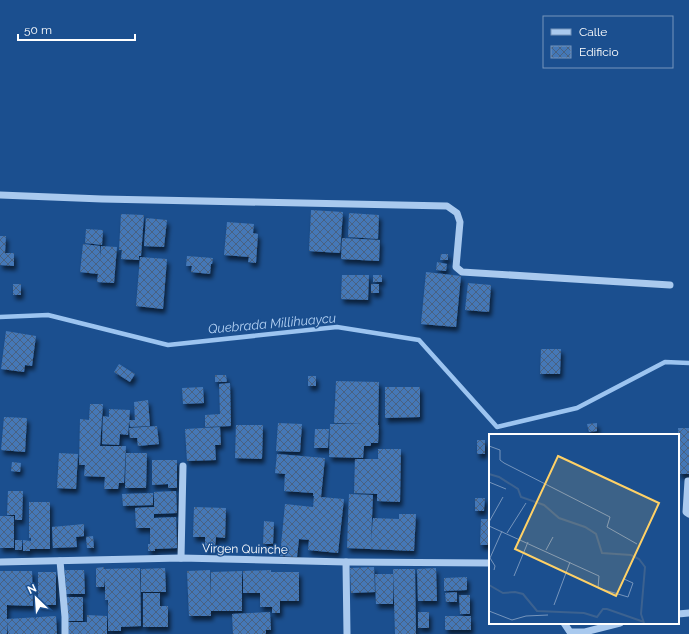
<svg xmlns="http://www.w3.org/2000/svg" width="689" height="634" viewBox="0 0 689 634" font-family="Raleway,sans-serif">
	<defs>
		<pattern id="building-cross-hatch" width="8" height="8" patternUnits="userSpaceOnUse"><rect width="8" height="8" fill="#4478b7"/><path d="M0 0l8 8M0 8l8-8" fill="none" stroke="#486282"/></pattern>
		<filter id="shadow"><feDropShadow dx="2.5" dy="4.5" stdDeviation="2" flood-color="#0009"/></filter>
	</defs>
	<rect width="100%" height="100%" fill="#1b4f8f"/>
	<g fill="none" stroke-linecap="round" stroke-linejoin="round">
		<!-- stream -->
		<path stroke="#9cc4f0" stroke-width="4.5" d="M0,317L48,315L168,345L337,327L419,340L497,427L577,408L665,362L689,363"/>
	</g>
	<!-- building -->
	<g fill="url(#building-cross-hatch)" filter="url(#shadow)">
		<path d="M311,210L343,212L340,253L309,251Z"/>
		<path d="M349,213L379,215L378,239L348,237Z"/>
		<path d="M121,214L144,215L141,256H139V260L121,259L122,250H119Z"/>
		<path d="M146,218L167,220L164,247L144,246Z"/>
		<path d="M227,222L254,224L253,233L258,234L256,263L248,262L249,257L224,255Z"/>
		<path d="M86,229L103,230L102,245L85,243Z"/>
		<path d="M0,236H6L5,253H14V266L0,265Z"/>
		<path d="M342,238L380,240L379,261L341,259Z"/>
		<path d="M83,244L100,246V258L101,246L117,247L114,283L97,282L98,274L80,272Z"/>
		<path d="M441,254H448V260H440Z"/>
		<path d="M187,256L213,258L212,264H211L210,274L191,272L192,266H186Z"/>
		<path d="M140,257L167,259L163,309L136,306Z"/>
		<path d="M437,262L447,264L446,271L436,270Z"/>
		<path d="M426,272L461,276L456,327L421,324Z"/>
		<path d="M342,275H369L368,300L341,299Z"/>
		<rect x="373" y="275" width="9" height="7"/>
		<path d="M468,283L491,285L489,312L465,310Z"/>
		<rect x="13" y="284" width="8" height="11"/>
		<rect x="371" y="284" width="8" height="9"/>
		<path d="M6,331L36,336L32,366L25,365L24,372L1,369Z"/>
		<path d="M541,349H561L560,374H540Z"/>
		<path d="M119,364L135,374L130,382L114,372Z"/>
		<path d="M215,375H226L227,382H215Z"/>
		<rect x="308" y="376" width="8" height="10"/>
		<path d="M336,381L379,382L378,425H379L378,443H371V446H364L363,458L329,457L330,424H365L334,423Z"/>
		<path d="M230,383L231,426L205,427V415L220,414L219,384Z"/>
		<path d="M203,387L204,403L183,404L182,388Z"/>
		<path d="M385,387H420V417L385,418Z"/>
		<path d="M148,400L150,426L130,427L129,420H135L134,402Z"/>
		<path d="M90,404H103L100,446H126L124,483H119L118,489H104L105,477L84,476L85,465H79L80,419L89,420Z"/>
		<path d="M109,409L130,410L128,435L120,434L119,445L102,444L103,416L109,417Z"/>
		<path d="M4,417L27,418L25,452L1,450Z"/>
		<path d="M278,423L302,424L300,452L276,451Z"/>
		<path d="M597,423V431L589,432L587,424Z"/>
		<path d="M236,425H263L262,459L235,458Z"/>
		<path d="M157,426L159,444L138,446L137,438H130L129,428Z"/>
		<path d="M220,427L221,445H215L216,460L187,461L185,429Z"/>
		<path d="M678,428H689V474H679Z"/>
		<path d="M315,429H329L328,448H314Z"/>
		<rect x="477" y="440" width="8" height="14"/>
		<path d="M378,449H401L400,502L377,501V494L354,493L355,459H378Z"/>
		<path d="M59,453L78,454L76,489L57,488Z"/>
		<path d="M126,453H147L146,488H125Z"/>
		<path d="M277,454L325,458L321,497L344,499L338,553L308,550L309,540L299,539L297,557L280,556L285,504L313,507L314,496H313V493L284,491L285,474L275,473Z"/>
		<path d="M152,460H177V488H168V484L152,485Z"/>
		<path d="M12,462L21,463L20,472L11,471Z"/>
		<path d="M8,491H23L22,520H15V515H7Z"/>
		<path d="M176,491L177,513L154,514V492Z"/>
		<path d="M153,493V505L123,506L122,494Z"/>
		<path d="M349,494L373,495L371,542L373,518L399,519V514H416L414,551L347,548Z"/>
		<path d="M475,498H485L484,511H475Z"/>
		<path d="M29,502H50V549H30V551H23V540L31,541V538H29Z"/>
		<path d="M154,507V518L176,517L177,548L155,549V551H148V544H150V517V528H136L135,508Z"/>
		<path d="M194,507L226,508L225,538L216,537L215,548H205V537H193Z"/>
		<rect x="0" y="516" width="14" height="32"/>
		<path d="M481,519H490V545H480Z"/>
		<path d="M264,521L274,522L273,544H263Z"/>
		<path d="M84,524V536L76,537L77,547L53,548L52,527Z"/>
		<path d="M93,536L94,548H87L86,537Z"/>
		<rect x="15" y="540" width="7" height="10"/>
		<path d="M104,567V569L140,568L141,626L121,627V631H108V600H105V578L104,587H96V568Z"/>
		<path d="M374,567L375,592L351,593L350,568Z"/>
		<path d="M165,568L166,592H141V569Z"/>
		<path d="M436,568L437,601H418L417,569Z"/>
		<path d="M393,569H415L416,634H395Z"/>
		<path d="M65,570H84L85,594H66Z"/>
		<path d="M210,570L211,601V572L242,571V611H211V616H189L187,571Z"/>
		<path d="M271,570V572H299V601H280V613H272V607H260V593H243V571Z"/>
		<path d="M0,571H32L33,606L7,605V619L56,616L57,634H8L7,621V634H0Z"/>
		<rect x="38" y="572" width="18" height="33"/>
		<path d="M375,574H393V604H376Z"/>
		<path d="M467,577V590L444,591V578Z"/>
		<path d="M457,592V602H446L445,593Z"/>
		<path d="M143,593H160V606H168V627H143Z"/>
		<path d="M459,595H470V614H460Z"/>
		<rect x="66" y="597" width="17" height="24"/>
		<path d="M270,612L271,630H266V634H233L232,614Z"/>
		<rect x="418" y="612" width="11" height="16"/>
		<path d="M87,615L107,616V634H67V622H87Z"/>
		<rect x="445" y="616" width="26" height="14"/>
	</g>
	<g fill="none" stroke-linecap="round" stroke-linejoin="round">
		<!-- minor -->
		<g stroke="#a9c9ee" stroke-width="7">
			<path d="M0,195L102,199L447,206L457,213L460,222L456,267L462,272L670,285"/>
			<path d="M688,481L686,512L689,514"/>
			<path d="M181,558L183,466"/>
			<path d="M60,561L65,617V634"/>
			<path d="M0,562L181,558L346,562L490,563"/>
			<path d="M346,562L347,634"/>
			<path d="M678,614L689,613"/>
			<path d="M564,623L570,632H585L620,623"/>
		</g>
	</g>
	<g text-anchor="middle" stroke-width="3" stroke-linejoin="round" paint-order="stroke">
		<!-- street labels -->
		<g font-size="12" fill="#fff" stroke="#1b4f8f">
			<text transform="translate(245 549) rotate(1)" y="4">Virgen Quinche</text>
		</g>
		<!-- water labels -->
		<g font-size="13" font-style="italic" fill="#b5d3f5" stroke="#1b4f8f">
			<text transform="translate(272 323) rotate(-5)" y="5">Quebrada Millihuaycu</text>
		</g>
	</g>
	<!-- overview -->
	<g transform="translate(489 434)">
		<rect width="190" height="190" fill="#1b4f8f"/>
		<path fill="none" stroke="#3c6290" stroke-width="2" d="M0,40L10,43L29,55L32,63L55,71L70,84L96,93L107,100L113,119L142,121L150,125L156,133L152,180L155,189M0,151L14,159L26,158L34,160L48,177L95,179L108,183L114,175H118L155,188"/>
		<path fill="none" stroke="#7695bc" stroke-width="1" d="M0,12L11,16V26L15,29L121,83L118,93L148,110M0,48L17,55M0,88L14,63M0,92L110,142L109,154L139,163L144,149L135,145L137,140M18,99L37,69M57,116L64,103M5,136L6,132L1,124L13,97M25,142L39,108M65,171L81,128M0,177L23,186L37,182L59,181"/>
		<path fill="#ffd166" fill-opacity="0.15" stroke="#ffd166" stroke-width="2" d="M69,22L170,69L127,162L26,115Z"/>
		<rect width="190" height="190" fill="none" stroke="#fff" stroke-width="2"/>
	</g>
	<!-- legend -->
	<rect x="543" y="16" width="130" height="52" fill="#1b4f8f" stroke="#7695bc"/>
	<rect x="551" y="29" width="20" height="6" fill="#a9c9ee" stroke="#7695bc"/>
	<text x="579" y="36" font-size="12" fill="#ffffff">Calle</text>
	<rect x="551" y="46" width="20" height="12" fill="url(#building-cross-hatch)" stroke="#7695bc"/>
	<text x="579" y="56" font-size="12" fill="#ffffff">Edificio</text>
	<!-- north arrow -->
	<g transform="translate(36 598) rotate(335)" stroke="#1b4f8f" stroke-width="3" paint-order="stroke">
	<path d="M0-3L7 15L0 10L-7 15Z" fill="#ffffff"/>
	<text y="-6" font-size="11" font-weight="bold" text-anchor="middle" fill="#ffffff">N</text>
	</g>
	<!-- scale -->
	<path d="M18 34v6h117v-6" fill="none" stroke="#ffffff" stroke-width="2"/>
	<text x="24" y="34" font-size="12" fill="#ffffff" stroke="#1b4f8f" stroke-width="3" paint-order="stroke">50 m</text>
</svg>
